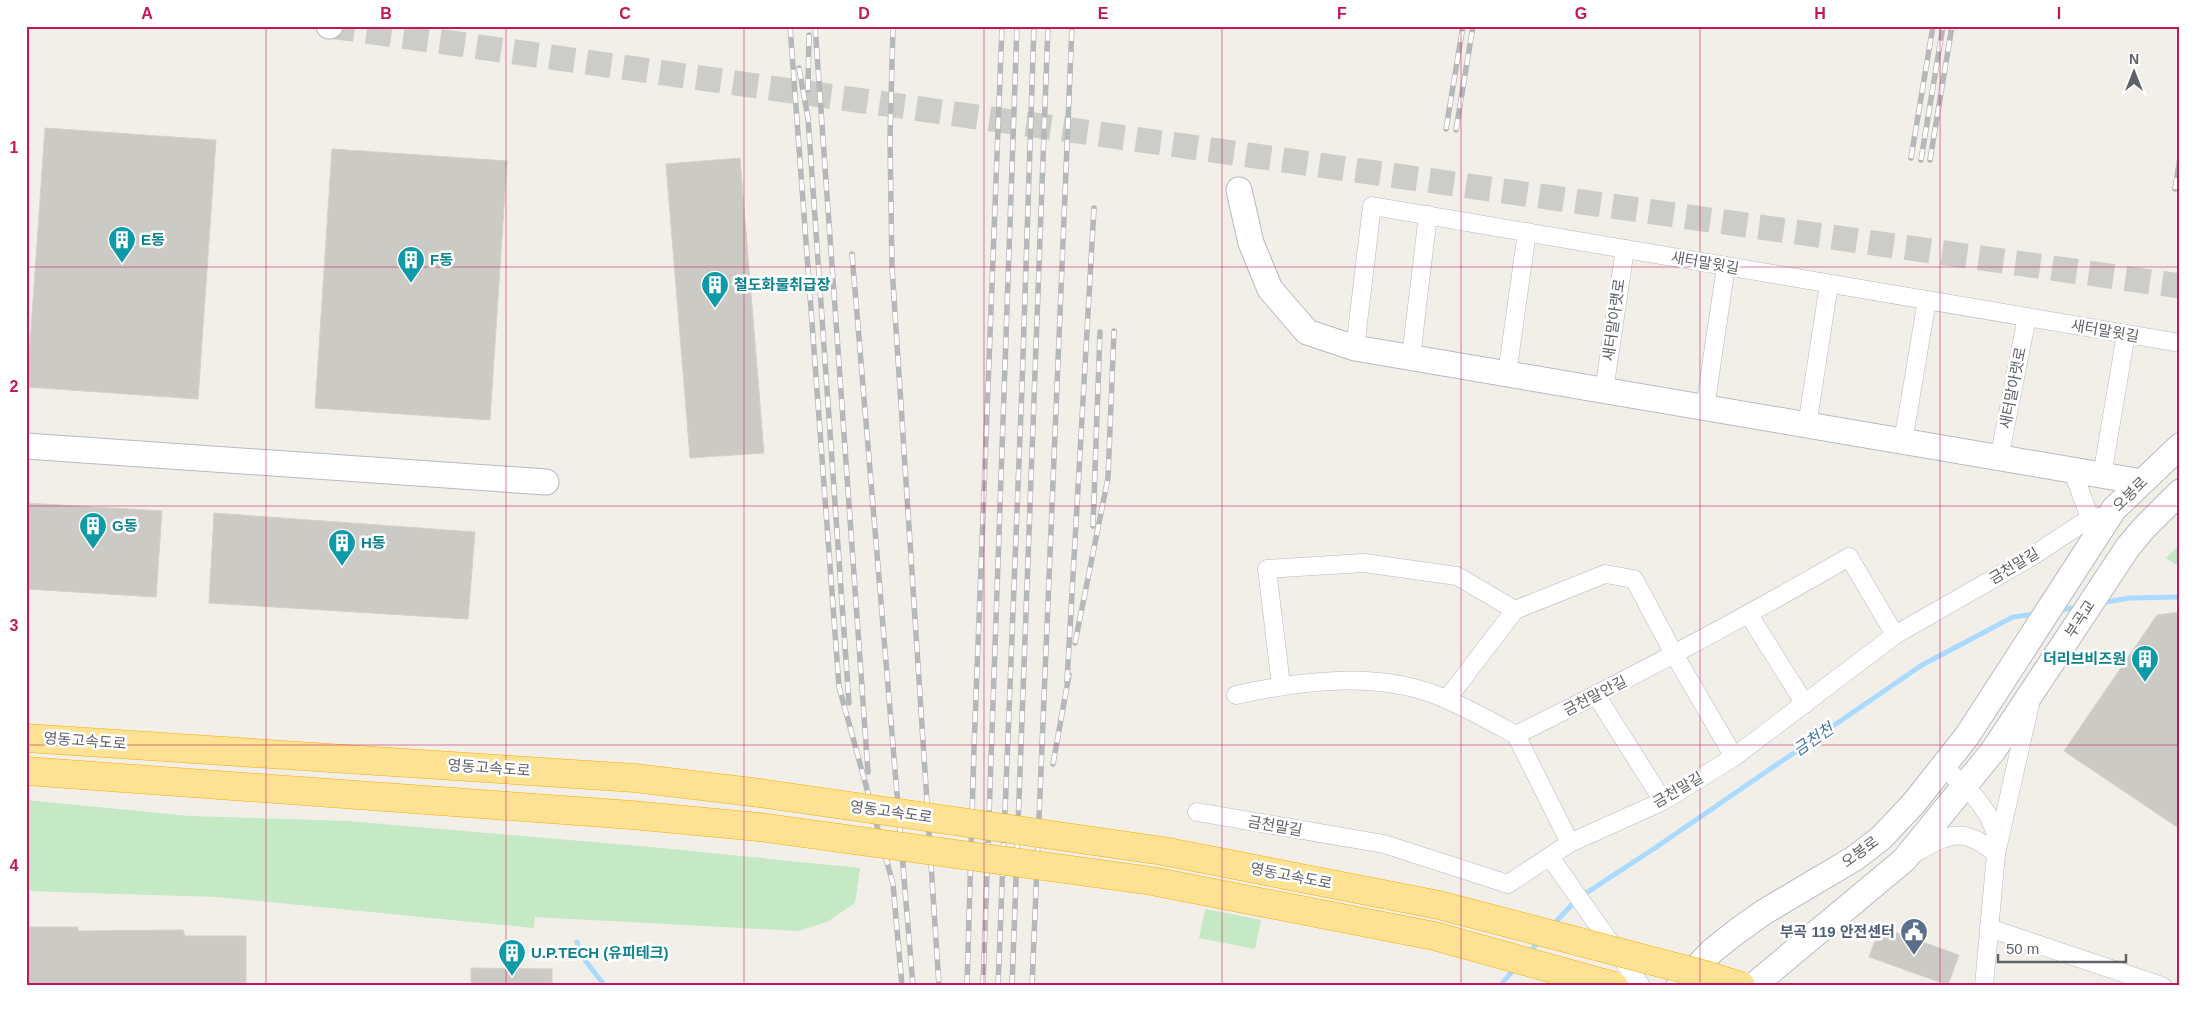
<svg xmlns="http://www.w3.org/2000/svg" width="2206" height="1012" viewBox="0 0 2206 1012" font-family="Arial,'Noto Sans KR',sans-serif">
	<rect width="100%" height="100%" fill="#f1efe8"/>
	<!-- green -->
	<g fill="#c5e8c5">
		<path d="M2180,544V567L2166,558Z"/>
		<path d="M26,800L190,816L348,821L651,847L860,868L855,903L827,922L798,931L535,917L534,928L217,897L26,891Z"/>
		<path d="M1205,909L1261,920L1255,949L1199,938Z"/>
	</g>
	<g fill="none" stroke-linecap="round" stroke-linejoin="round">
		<!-- stream -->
		<g stroke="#aadaff" stroke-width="5">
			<path d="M2101,603L2129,598L2180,597"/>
			<path d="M2059,610L2078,607"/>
			<path d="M1552,926L1577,899L1655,848L1922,665L2013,617L2036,614"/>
			<path d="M577,942L581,955L605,986"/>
			<path d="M1528,954L1540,940"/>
			<path d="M1500,986L1515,968"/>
		</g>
	</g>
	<!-- building -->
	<g fill="#cccac5" stroke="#d6d1c6">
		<path d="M45,128L216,140L198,399L27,387Z"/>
		<path d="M332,149L507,161L490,420L315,408Z"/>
		<path d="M740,158L764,453L690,458L666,164Z"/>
		<path d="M26,503L162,511L156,597L26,589Z"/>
		<path d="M214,513L475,532L468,619L209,603Z"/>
		<path d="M2180,612V829L2064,751L2157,615Z"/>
		<path d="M26,927H78V931L183,930L185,936H246V986H26Z"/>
		<path d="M1880,927L1959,955L1948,985L1869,957Z"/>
		<path d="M471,968L552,969V986H471Z"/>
	</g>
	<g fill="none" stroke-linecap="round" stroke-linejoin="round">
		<!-- secondary-tunnel -->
		<path stroke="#ccccc8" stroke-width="25" stroke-dasharray="25 12" stroke-linecap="butt" d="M330,26L2180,286"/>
		<defs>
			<g id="street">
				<path d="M1355,348L1372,206L2180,343"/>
				<path d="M1411,357L1428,215"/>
				<path d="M1507,374L1527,232"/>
				<path d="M1604,391L1625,249"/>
				<path d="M1705,408L1726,266"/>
				<path d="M1807,426L1829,284"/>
				<path d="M1903,442L1927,300"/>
				<path d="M1999,459L2027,317"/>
				<path d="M2073,472L2090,518"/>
				<path d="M2102,476L2126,334"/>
				<path d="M1749,615L1805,704"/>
				<path d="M1281,685L1267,569L1364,563L1457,576L1515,610"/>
				<path d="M1236,695C1305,680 1382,670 1448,700C1471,710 1494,723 1516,735C1629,679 1740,620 1849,557L1895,635"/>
				<path d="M1596,695L1663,801"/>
				<path d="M1447,699L1515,610L1605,574L1634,579L1674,654L1734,757"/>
				<path d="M1516,735L1570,843"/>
				<path d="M1943,766L1976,798L1988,815L1995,831L1996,854L1984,986"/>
				<path d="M1197,812L1384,844L1508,884L1570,843L1663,801L1734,757L1895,635L2031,557L2090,518L2110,516"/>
				<path d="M1915,853C1949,834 1963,825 1996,854L2030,704"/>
				<path d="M1550,857L1641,986"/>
				<path d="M1989,928L2162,986"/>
			</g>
			<g id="secondary">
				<path d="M329,26H330"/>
				<path d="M1239,190L1251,243L1270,289L1307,332L1355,348L2142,482"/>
				<path d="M26,446L546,482"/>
				<path d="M1679,986L1712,951L1736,932L1764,912L1855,858L1881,838L1914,803L1967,736L2114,509L2180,446"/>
				<path d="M1753,986L1904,860L1993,751L2128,547L2144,528L2180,492"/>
			</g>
			<g id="highway">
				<path d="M26,738L635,778L760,793"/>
				<path d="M26,771L632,815L759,827"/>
			</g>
		</defs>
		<!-- street casing -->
		<use href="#street" stroke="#b5b8bc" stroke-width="19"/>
		<!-- secondary casing -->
		<use href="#secondary" stroke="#b6babf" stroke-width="27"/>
		<!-- highway casing -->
		<use href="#highway" stroke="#f9ab00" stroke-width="29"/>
		<!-- street -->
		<use href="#street" stroke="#fff" stroke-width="18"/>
		<!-- secondary -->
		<use href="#secondary" stroke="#fff" stroke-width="25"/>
		<!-- highway -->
		<use href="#highway" stroke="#fde293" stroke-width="28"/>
		<defs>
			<g id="rail">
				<path d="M790,26L839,687L893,884L902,986"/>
				<path d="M815,26L868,772"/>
				<path d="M893,26L890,139L892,267L939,986"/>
				<path d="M799,68L808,118L849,703"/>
				<path d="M808,90L809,35"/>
				<path d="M1446,129L1463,26"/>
				<path d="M1456,130L1473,26"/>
				<path d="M1911,158L1933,26"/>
				<path d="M1921,160L1943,26"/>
				<path d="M1930,160L1952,26"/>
				<path d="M2175,189L2180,158"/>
				<path d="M852,254L913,986"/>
				<path d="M1093,526L1100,332"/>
				<path d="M1075,643L1108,478L1114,331"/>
				<path d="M1067,681L1094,208"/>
				<path d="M1053,764L1069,675"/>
				<path d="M967,986L974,748L1002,26"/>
				<path d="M983,986L1017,26"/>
				<path d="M998,986L1022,386L1034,26"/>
				<path d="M1012,986L1048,26"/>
				<path d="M1032,986L1072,26"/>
			</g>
		</defs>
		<!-- rail casing -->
		<use href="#rail" stroke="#b6b7b8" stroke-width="5.5"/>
		<!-- rail -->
		<use href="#rail" stroke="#fff" stroke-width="4" stroke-dasharray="11" stroke-linecap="butt"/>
		<defs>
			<g id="highway-bridge">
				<path d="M760,793L1163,851L1439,905L1706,975L1741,986"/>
				<path d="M759,827L1152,881L1434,936L1614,986"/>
			</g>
		</defs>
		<!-- highway-bridge casing -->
		<use href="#highway-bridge" stroke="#f9ab00" stroke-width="29" stroke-linecap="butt"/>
		<!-- highway-bridge -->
		<use href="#highway-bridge" stroke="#fde293" stroke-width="28"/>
	</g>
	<!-- grid -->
	<path fill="none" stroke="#c2185b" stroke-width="1" stroke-opacity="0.55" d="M266,26V986M506,26V986M744,26V986M984,26V986M1222,26V986M1461,26V986M1700,26V986M1940,26V986M26,267H2180M26,506H2180M26,745H2180"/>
	<!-- icons -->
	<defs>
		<symbol id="building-pin" viewBox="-11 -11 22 30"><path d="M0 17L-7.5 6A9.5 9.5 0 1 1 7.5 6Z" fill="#0f9aa8" stroke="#fff"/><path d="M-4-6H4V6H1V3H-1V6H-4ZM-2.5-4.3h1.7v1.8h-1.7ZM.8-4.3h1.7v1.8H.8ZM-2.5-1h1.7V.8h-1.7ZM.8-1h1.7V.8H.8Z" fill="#fff"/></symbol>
		<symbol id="civic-pin" viewBox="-11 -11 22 30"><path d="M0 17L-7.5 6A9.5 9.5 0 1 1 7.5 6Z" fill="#5c6f8a" stroke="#fff"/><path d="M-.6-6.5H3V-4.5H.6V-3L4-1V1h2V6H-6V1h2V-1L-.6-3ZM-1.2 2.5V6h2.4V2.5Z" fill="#fff"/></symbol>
	</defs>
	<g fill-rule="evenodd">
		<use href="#building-pin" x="106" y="224" width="32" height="43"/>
		<use href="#building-pin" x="395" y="244" width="32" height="43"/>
		<use href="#building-pin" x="699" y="269" width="32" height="43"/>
		<use href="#building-pin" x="77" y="510" width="32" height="43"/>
		<use href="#building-pin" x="326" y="527" width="32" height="43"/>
		<use href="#building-pin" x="2129" y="643" width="32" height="43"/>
		<use href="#civic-pin" x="1898" y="916" width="32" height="43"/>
		<use href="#building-pin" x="496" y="937" width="32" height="43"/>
	</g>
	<g text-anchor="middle" stroke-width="5" stroke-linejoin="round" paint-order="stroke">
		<!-- culture labels -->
		<g font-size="15" font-weight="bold" fill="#0d838f" stroke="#fff" text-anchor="start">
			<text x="141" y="245">E동</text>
			<text x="430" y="265">F동</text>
			<text x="734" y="290">철도화물취급장</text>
			<text x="112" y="531">G동</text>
			<text x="361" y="548">H동</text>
			<text x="2126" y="664" text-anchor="end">더리브비즈원</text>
			<text x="531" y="958">U.P.TECH (유피테크)</text>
		</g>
		<!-- street labels -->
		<g font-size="15" fill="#5f6368" stroke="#fff">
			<text transform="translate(1705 263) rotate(10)" y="5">새터말윗길</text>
			<text transform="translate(1614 320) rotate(-82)" y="5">새터말아랫로</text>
			<text transform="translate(2105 331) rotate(10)" y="5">새터말윗길</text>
			<text transform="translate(2013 388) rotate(-79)" y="5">새터말아랫로</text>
			<text transform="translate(2130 494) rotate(-45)" y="5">오봉로</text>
			<text transform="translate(2014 566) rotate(-31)" y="5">금천말길</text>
			<text transform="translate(2080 619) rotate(-57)" y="5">부곡교</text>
			<text transform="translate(1595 696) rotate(-27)" y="5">금천말안길</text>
			<text transform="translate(85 741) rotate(4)" y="5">영동고속도로</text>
			<text transform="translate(489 768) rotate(4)" y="5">영동고속도로</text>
			<text transform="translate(1678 790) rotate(-30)" y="5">금천말길</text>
			<text transform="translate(891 812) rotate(8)" y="5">영동고속도로</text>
			<text transform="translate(1275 826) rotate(10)" y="5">금천말길</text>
			<text transform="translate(1860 852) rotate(-36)" y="5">오봉로</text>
			<text transform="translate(1291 876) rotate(11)" y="5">영동고속도로</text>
		</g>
		<!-- service labels -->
		<g font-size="15" font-weight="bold" fill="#4e5e75" stroke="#fff" text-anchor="end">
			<text x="1895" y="937">부곡 119 안전센터</text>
		</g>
		<!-- water labels -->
		<g font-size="16" font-style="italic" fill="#4174aa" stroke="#fff">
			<text transform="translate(1813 739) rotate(-34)" y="6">금천천</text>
		</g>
	</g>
	<!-- border -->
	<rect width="2206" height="1012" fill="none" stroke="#ffffff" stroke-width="55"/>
	<!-- north arrow -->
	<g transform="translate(2134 72)" stroke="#ffffff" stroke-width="4" paint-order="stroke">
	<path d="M0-4L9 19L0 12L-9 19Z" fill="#5f6368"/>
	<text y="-8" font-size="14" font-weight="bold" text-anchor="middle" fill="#5f6368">N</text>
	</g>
	<!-- scale -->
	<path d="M1998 954v8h128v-8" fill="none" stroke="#5f6368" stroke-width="2.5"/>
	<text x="2006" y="954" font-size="15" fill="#5f6368" stroke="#ffffff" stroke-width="4" paint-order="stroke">50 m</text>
	<rect x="28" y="28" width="2150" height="956" fill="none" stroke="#c2185b" stroke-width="2"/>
	<g font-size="16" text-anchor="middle" font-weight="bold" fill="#c2185b">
		<text x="147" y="19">A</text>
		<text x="386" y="19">B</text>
		<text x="625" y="19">C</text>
		<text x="864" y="19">D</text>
		<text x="1103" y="19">E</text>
		<text x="1342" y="19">F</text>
		<text x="1581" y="19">G</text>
		<text x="1820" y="19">H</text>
		<text x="2059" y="19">I</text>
		<text x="14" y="153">1</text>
		<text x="14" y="392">2</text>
		<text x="14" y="631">3</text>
		<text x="14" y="871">4</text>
	</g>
</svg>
